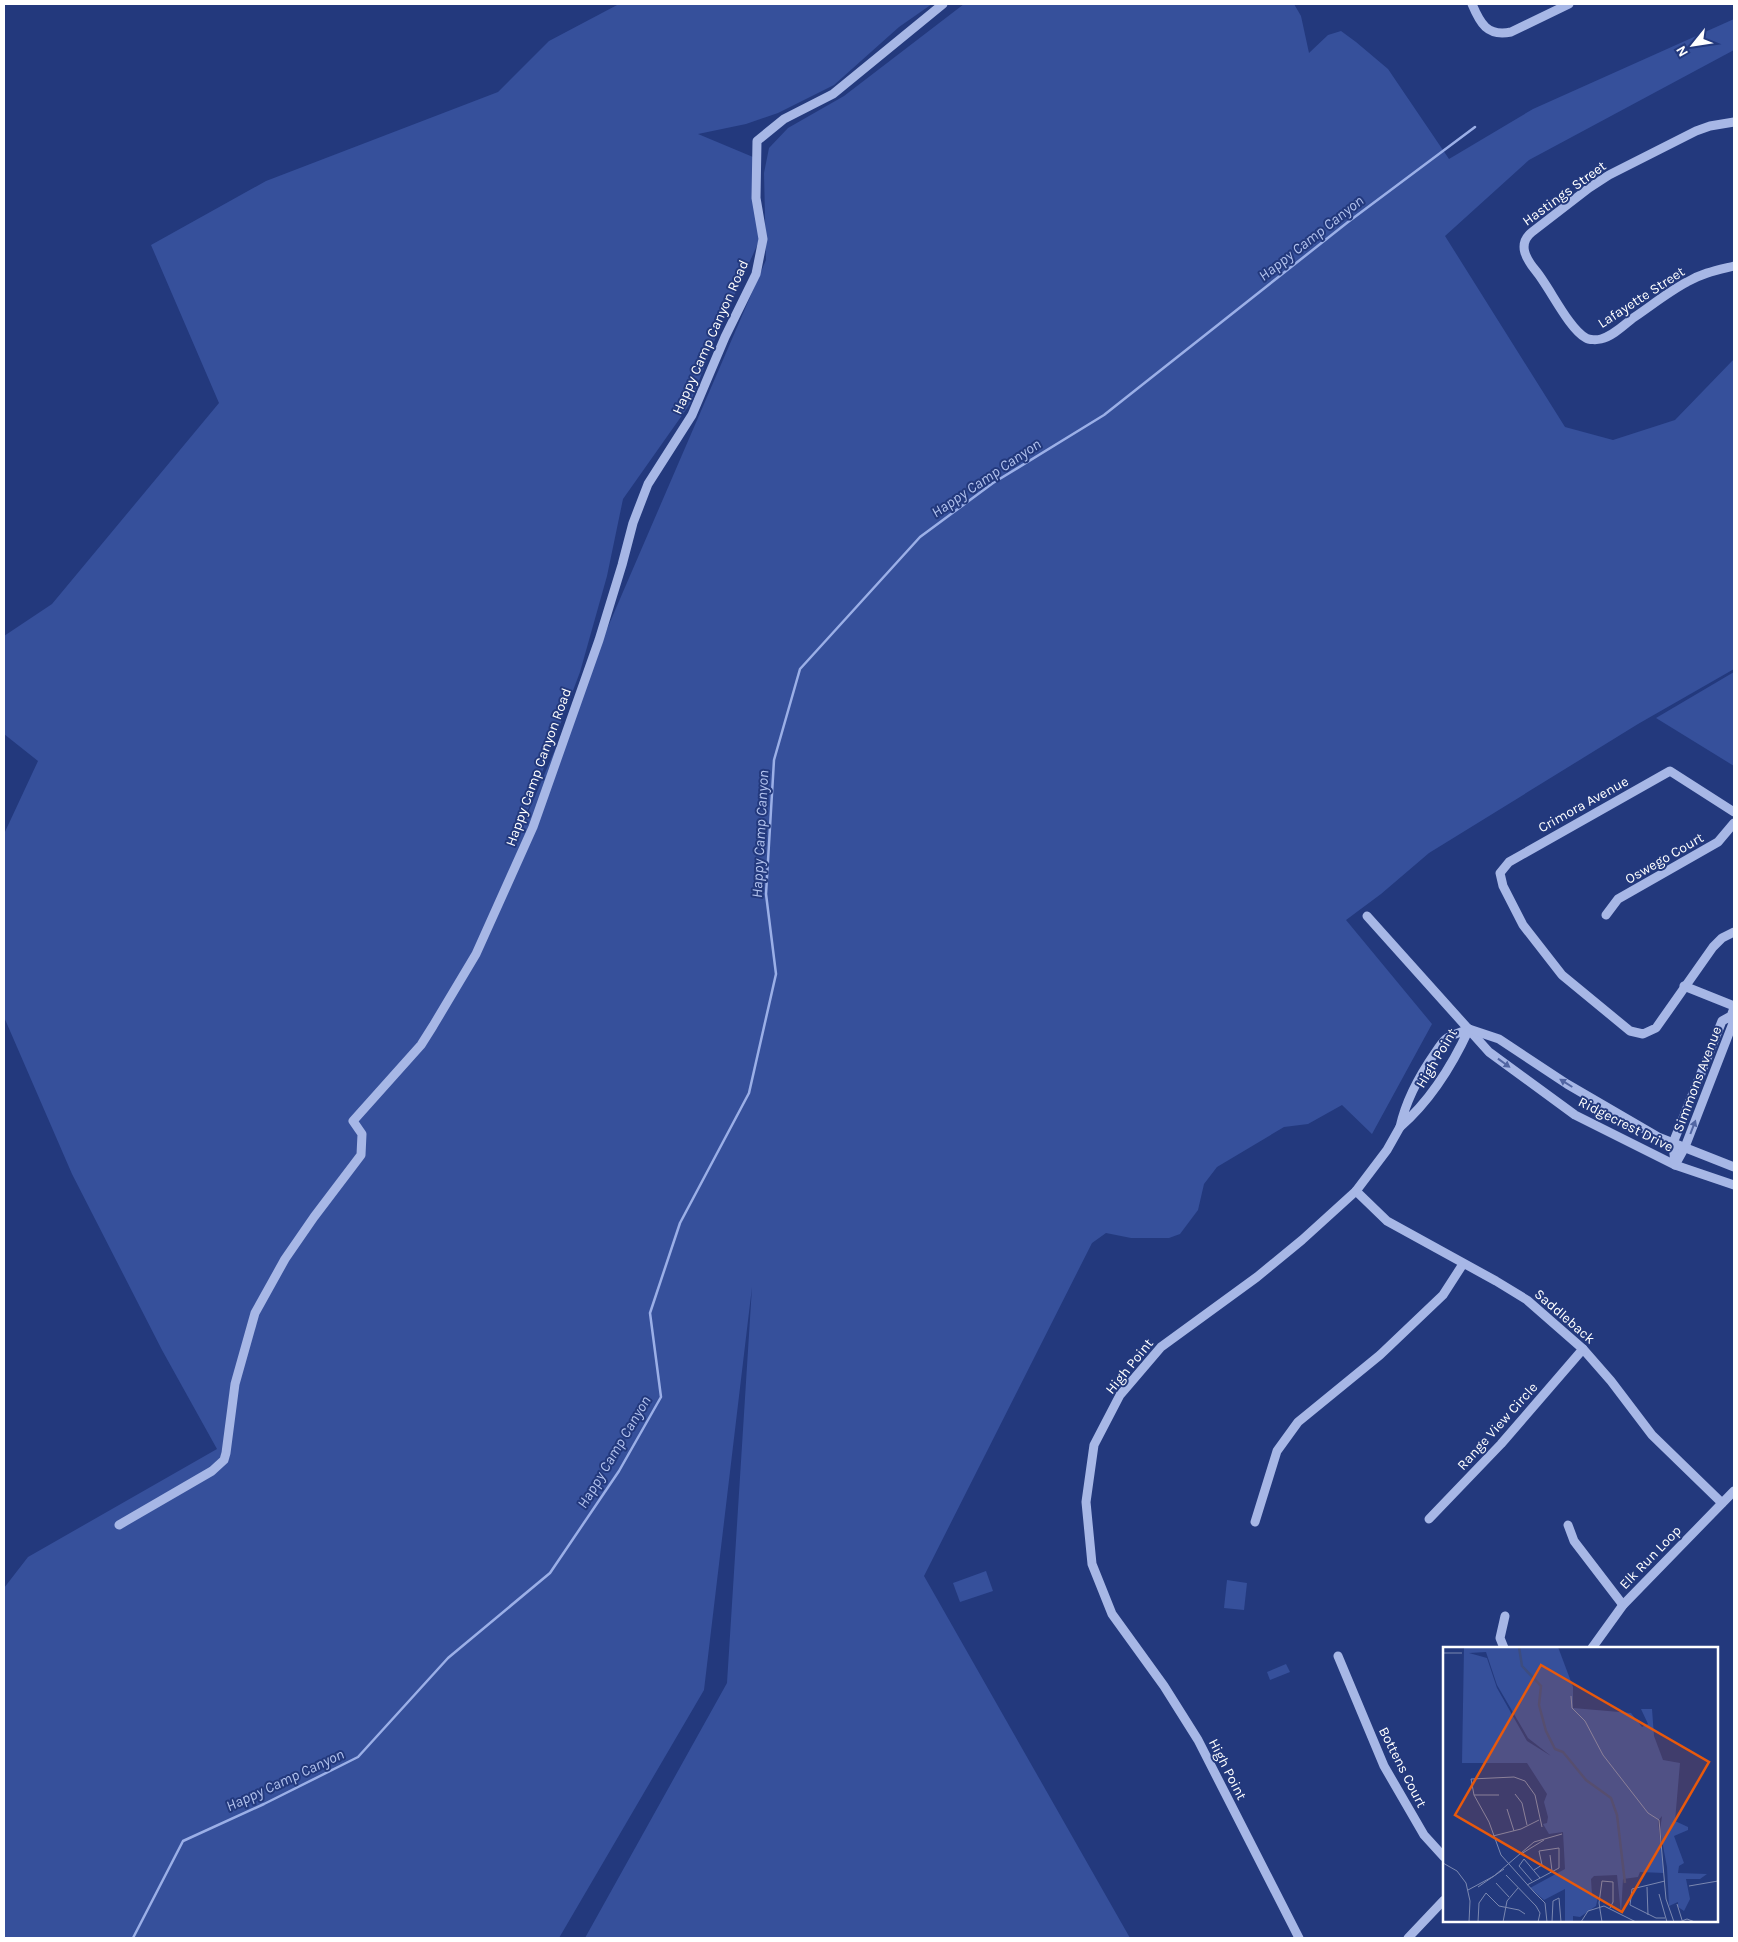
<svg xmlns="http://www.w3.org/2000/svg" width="1738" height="1942" viewBox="0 0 1738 1942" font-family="Karla,sans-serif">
	<rect width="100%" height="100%" fill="#23397d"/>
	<!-- green -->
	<g fill="#36509b">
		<path d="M619,4H932L899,27L834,85L778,113L746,124L698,134L753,157L760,239L719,329L690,404L623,499L607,576L580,672L520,831L766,260L764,173L769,148L788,128L844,96L964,4H1294L1301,16L1309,53L1328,35L1341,31L1356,42L1388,69L1449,159L1533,109L1734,19V50L1529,160L1445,236L1565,427L1613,440L1675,420L1734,359V669L1638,724L1429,853L1381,894L1346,920L1432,1024L1372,1134L1342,1105L1308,1124L1284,1127L1217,1167L1204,1184L1198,1210L1180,1234L1169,1238H1131L1106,1233L1092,1243L924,1576L1130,1938H585L727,1683L752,1287L704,1690L559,1938H4V1588L28,1557L217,1449L162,1350L72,1174L4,1017V834L38,761L4,734V636L52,604L219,403L151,245L266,181L498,92L549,41Z"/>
		<path d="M1734,672V766L1656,718Z"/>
		<path d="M986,1571L993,1591L960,1602L953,1583Z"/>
		<path d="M1227,1580L1247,1583L1244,1610L1224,1608Z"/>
		<path d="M1286,1664L1290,1672L1270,1680L1267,1672Z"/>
	</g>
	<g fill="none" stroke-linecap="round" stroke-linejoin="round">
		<!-- stream -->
		<path stroke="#9bafe7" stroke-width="2.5" d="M133,1938L183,1841L264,1804L358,1757L448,1658L550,1573L619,1471L661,1397L650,1313L680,1223L749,1093L776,974L766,894L774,760L800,669L920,537L993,483L1104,415L1348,222L1475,127"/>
		<!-- minor -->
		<g stroke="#a7b7e6" stroke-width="9">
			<path d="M1472,4C1480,23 1487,37 1511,32L1569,4"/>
			<path d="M1734,122L1710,126L1696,131L1609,175L1589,188L1532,232C1517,244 1526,259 1536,271C1550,288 1569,329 1586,338C1589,340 1597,340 1601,339C1613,336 1624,325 1633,318C1651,306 1668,292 1687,282C1702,273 1718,270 1734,266"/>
			<path d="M1734,812L1670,771L1509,862L1500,873L1503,886L1523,925L1562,975L1630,1031L1643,1034L1656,1028L1713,947L1722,938L1734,932"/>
			<path d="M1606,915L1618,899L1718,842L1734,823"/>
			<path d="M1367,916L1489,1052L1575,1115L1675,1165L1734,1185"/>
			<path d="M1684,986L1734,1006"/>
			<path d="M1731,1016L1722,1021L1673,1143L1675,1165L1685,1147L1733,1023L1731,1016L1734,1008"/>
			<path d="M1469,1029L1499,1039L1567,1084L1658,1137L1734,1167"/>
			<path d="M1469,1029C1452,1066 1431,1100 1400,1127C1406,1100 1419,1076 1435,1053C1439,1048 1442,1041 1447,1038C1454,1034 1462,1032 1469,1029Z"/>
			<path d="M1356,1191L1387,1221L1496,1281L1527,1300L1583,1349L1611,1381L1652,1435L1722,1503"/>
			<path d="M1429,1519L1501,1444L1583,1349"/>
			<path d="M1255,1522L1277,1451L1298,1422L1380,1355L1443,1295L1463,1264"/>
			<path d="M119,1525L212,1471L224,1460L226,1453L235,1384L255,1313L285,1259L314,1217L361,1155L362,1134L353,1121L421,1045L433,1026L476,954L533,827L599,640L622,565L633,523L648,484L692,415L725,337L756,274L763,239L756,198L757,141L784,119L833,94L943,4"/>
			<path d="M1568,1525L1574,1541L1623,1605"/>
			<path d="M1504,1648L1500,1638L1505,1616"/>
			<path d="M1592,1648L1623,1605L1734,1491"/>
			<path d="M1338,1656L1384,1766L1424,1835L1444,1857"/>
			<path d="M1299,1938L1198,1740L1164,1686L1112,1614L1092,1564L1086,1502L1094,1445L1120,1395L1161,1347L1257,1277L1302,1240L1356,1191L1387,1150L1400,1127"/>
			<path d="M1408,1938L1444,1900"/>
		</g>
	</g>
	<!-- one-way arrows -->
	<defs><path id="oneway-solid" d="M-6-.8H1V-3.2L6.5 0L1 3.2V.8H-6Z" transform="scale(1.25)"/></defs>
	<g fill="#5165a2">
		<use href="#oneway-solid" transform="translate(1504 1063) rotate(36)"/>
		<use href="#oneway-solid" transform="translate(1566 1083) rotate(-148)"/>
		<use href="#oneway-solid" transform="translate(1693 1127) rotate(-69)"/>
	</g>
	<g text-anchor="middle" stroke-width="4" stroke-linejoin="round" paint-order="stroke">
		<!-- street labels -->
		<g font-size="14" fill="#fff" stroke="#23397d">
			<text transform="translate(1564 193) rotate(-36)" y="5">Hastings Street</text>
			<text transform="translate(1641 297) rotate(-33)" y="5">Lafayette Street</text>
			<text transform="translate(710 337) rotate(-66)" y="5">Happy Camp Canyon Road</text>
			<text transform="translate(538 767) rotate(-70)" y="5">Happy Camp Canyon Road</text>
			<text transform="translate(1583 804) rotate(-29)" y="5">Crimora Avenue</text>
			<text transform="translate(1664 858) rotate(-30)" y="5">Oswego Court</text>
			<text transform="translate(1436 1058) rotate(-59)" y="5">High Point</text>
			<text transform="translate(1697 1079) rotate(-69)" y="5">Simmons Avenue</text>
			<text transform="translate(1626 1124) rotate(27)" y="5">Ridgecrest Drive</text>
			<text transform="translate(1565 1316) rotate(41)" y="5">Saddleback</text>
			<text transform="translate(1129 1366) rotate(-51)" y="5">High Point</text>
			<text transform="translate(1497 1426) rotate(-48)" y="5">Range View Circle</text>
			<text transform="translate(1650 1557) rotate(-46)" y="5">Elk Run Loop</text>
			<text transform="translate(1403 1767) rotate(63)" y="5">Bottens Court</text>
			<text transform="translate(1228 1769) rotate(63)" y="5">High Point</text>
		</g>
		<!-- water labels -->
		<g font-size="15" font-style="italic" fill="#b2c2ee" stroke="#23397d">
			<text transform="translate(1311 238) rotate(-38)" y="5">Happy Camp Canyon</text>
			<text transform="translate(986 478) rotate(-34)" y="5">Happy Camp Canyon</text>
			<text transform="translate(760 834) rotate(-87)" y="5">Happy Camp Canyon</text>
			<text transform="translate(614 1452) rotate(-59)" y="5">Happy Camp Canyon</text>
			<text transform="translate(285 1780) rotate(-25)" y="5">Happy Camp Canyon</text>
		</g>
	</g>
	<!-- overview -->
	<g transform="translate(1443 1647)">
		<rect width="275" height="275" fill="#23397d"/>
		<path d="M21,0H115L130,40V61L188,66L199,80L205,77L198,62H209L211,89L220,113L237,116L232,174L245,180V183L231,189L241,216L236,219L235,226L264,227L257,232H243L247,252L241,264L235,260V255L226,259L224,220L217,183L219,169L215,174L221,226L197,225L195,230L180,232L178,267L174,228L151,229L148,232L149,248L155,250L153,259L137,270L130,269V275H122V242L101,253L87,241L122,222L120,185L106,187L100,177L104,176L105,170L101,155L104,147L84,116H19ZM43,5L54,38L85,91L108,109L84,94L54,41L44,11L26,6Z" fill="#36509b" fill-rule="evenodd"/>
		<path fill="none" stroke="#3d4d80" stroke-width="2.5" d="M76,0L79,19L98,39L96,58L103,84L112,102L120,105L143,133L168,151L174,168L182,236"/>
		<path fill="none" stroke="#7b88b1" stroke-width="1" d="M0,6H19M128,49L129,61L142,74L160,108L205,166L216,173L223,252L231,275M72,147L79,156L84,178M31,148H56M64,162L71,184M50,189L78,182L96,173M78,207L101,193M107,208L109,224M0,216L14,224L23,236L27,254L26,275M63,228L93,259L97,266L95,275M89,234L76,219L81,212L97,231M53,236L66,250M84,238L116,221V201L96,204L99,218L91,223M246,239L275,234M35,240L61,222M204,240L205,268M25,243L51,229L91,195L119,187M90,244L102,256L104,275M91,245L58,208L46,175L31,148L28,132L71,130L82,134L92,148L99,180M216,247L224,275M234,257L239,273M222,271H213L187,258L189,242L222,234M35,275L36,256L43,246L56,259L76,263L82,267M60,275L64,254L75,241M109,275L110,254L116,251L118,275M138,275L145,264L161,259L193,275M159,275L156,256L159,234L170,235V255L167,261M236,275L244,272L252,275"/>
		<path fill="#e8590c" fill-opacity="0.15" stroke="#e8590c" stroke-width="2.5" d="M98,18L266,115L179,265L12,168Z"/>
		<rect width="275" height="275" fill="none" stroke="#fff" stroke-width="2.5"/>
	</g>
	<!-- border -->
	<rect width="1738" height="1942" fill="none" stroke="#ffffff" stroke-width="10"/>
	<!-- north arrow -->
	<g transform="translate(1693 45) rotate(240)" stroke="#23397d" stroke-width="4" paint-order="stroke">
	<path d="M0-4L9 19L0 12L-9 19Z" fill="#ffffff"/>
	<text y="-8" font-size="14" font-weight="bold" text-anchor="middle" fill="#ffffff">N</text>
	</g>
</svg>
